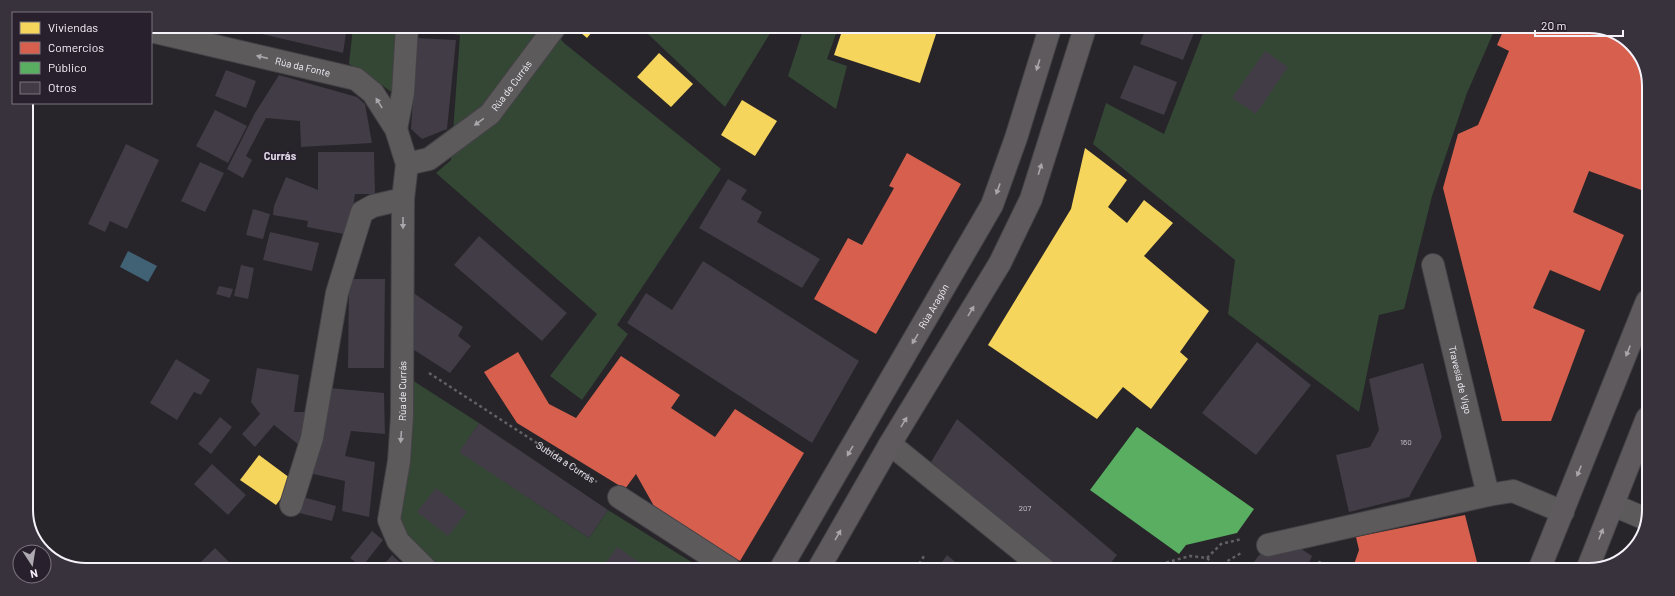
<svg xmlns="http://www.w3.org/2000/svg" width="1675" height="596" viewBox="0 0 1675 596" font-family="Barlow,sans-serif">
	<rect width="100%" height="100%" fill="#27242a"/>
	<!-- green -->
	<g fill="#334734">
		<path d="M353,27H399L394,94L367,74L349,64Z"/>
		<path d="M418,27H551L564,43L721,169L617,325L628,334L582,400L550,376L597,314L436,173L451,160L460,35L418,29Z"/>
		<path d="M653,27H774L725,107L648,34Z"/>
		<path d="M804,27L838,28L827,59L847,66L836,109L788,76Z"/>
		<path d="M1205,28H1224L1229,32L1231,28L1495,29L1467,93L1432,196L1404,309L1379,315L1359,412L1228,314L1235,260L1093,144L1106,103L1164,134Z"/>
		<path d="M412,380L479,423L460,452L589,538L608,510L701,568H442L404,534L399,518Z"/>
	</g>
	<!-- water -->
	<path fill="#416174" d="M128,251L157,266L148,282L120,267Z"/>
	<!-- homes -->
	<g fill="#f6d55c">
		<path d="M574,27H596L587,38Z"/>
		<path d="M635,27H644L641,31Z"/>
		<path d="M843,28H938L920,83L834,55Z"/>
		<path d="M659,53L693,84L671,107L637,77Z"/>
		<path d="M742,100L777,121L755,156L721,135Z"/>
		<path d="M1085,148L1127,180L1108,207L1127,223L1144,200L1173,223L1144,256L1209,311L1180,352L1188,359L1151,409L1123,387L1097,419L988,345L1071,209Z"/>
		<path d="M259,455L294,481L276,505L240,480Z"/>
	</g>
	<!-- shops -->
	<g fill="#d6604d">
		<path d="M1504,29H1608L1636,49L1649,82L1648,181L1644,191L1589,171L1573,212L1624,235L1600,291L1550,270L1533,308L1585,330L1551,421H1502L1443,188L1458,134L1478,125L1509,51L1497,45Z"/>
		<path d="M907,153L961,184L876,334L814,299L848,238L862,245L894,188L889,186Z"/>
		<path d="M518,352L549,404L576,418L621,356L680,395L671,408L715,437L735,409L804,453L740,561L659,515L636,474L625,489L517,423L484,372Z"/>
		<path d="M1465,515L1479,570H1352L1359,550L1356,537Z"/>
	</g>
	<!-- public -->
	<path fill="#5aae61" d="M1137,427L1254,509L1237,533L1186,545L1179,554L1090,490Z"/>
	<!-- building -->
	<g fill="#413c45">
		<path d="M263,26H279L347,27L343,53L262,34Z"/>
		<path d="M1146,28H1196L1183,60L1140,44Z"/>
		<path d="M417,38L456,40L447,129L422,139L411,129Z"/>
		<path d="M1265,51L1288,67L1256,114L1232,98Z"/>
		<path d="M1134,65L1177,82L1164,115L1120,98Z"/>
		<path d="M226,70L256,81L246,108L215,96Z"/>
		<path d="M279,75L357,97L365,104L372,143L301,147L300,121L266,118L246,156L252,160L243,178L227,169L255,113Z"/>
		<path d="M215,110L247,126L228,163L196,146Z"/>
		<path d="M126,144L159,160L127,229L110,221L105,232L88,224Z"/>
		<path d="M318,152H374L375,194H355L349,235L307,227L308,221L273,215L274,206L286,177L318,190Z"/>
		<path d="M200,162L224,173L205,212L181,201Z"/>
		<path d="M728,179L747,190L741,199L762,212L757,222L820,259L802,288L699,228Z"/>
		<path d="M253,209L270,214L263,239L246,235Z"/>
		<path d="M270,232L319,243L312,271L263,260Z"/>
		<path d="M479,236L567,313L542,341L454,265Z"/>
		<path d="M703,261L859,361L812,443L627,323L646,293L672,310Z"/>
		<path d="M241,265L254,268L248,299L234,296Z"/>
		<path d="M349,279H385L384,368H348Z"/>
		<path d="M219,286L233,289L230,298L216,294Z"/>
		<path d="M412,292L463,327L458,336L471,346L450,373L411,348Z"/>
		<path d="M1257,342L1311,385L1256,455L1202,413Z"/>
		<path d="M176,359L210,380L201,395L194,392L177,420L150,403Z"/>
		<path d="M1423,363L1442,437L1409,497L1349,512L1336,455L1370,447L1379,430L1369,379Z"/>
		<path d="M257,368L299,375L294,412H309L304,449L274,425L255,447L242,434L260,414L251,402Z"/>
		<path d="M330,388L384,393L385,434L351,431L345,456L375,462L369,517L342,511L345,481L313,474Z"/>
		<path d="M220,417L232,427L211,454L198,444Z"/>
		<path d="M957,419L1117,555L1106,569H1059L931,462Z"/>
		<path d="M479,423L608,510L589,538L459,452Z"/>
		<path d="M212,464L246,495L228,515L194,484Z"/>
		<path d="M436,488L467,512L448,536L417,512Z"/>
		<path d="M303,497L336,506L332,521L299,513Z"/>
		<path d="M372,531L383,540L362,567L350,558Z"/>
		<path d="M1294,544L1312,556L1306,569H1249L1259,555Z"/>
		<path d="M617,547L648,568H602Z"/>
		<path d="M215,548L234,567H196Z"/>
		<path d="M392,555L406,568H381Z"/>
		<path d="M947,555L964,569H937Z"/>
	</g>
	<g fill="none" stroke-linecap="round" stroke-linejoin="round">
		<defs>
			<g id="minor">
				<path id="s2" d="M151,31L356,79L373,93L396,129L407,164"/>
				<path d="M396,129L403,93L407,27"/>
				<path id="s3" d="M1433,265L1488,495L1513,491L1563,512"/>
				<path d="M890,444L1044,569"/>
				<path d="M619,497L729,568"/>
				<path d="M291,505L312,438L337,293L362,212L373,206L403,199"/>
				<path d="M1613,505L1646,519"/>
				<path d="M1268,545L1488,495"/>
				<path id="s4" d="M425,568L398,541L389,520L399,461L402,416L403,199L407,164L429,159L490,114L555,27"/>
			</g>
			<g id="major">
				<path id="s5" d="M781,568L992,205L1016,138L1050,28"/>
				<path d="M819,568L890,444L1000,263L1031,199L1085,28"/>
				<path d="M1539,570L1647,301"/>
				<path d="M1587,570L1647,418"/>
			</g>
		</defs>
		<!-- minor casing -->
		<use href="#minor" stroke="#444246" stroke-width="24"/>
		<!-- major casing -->
		<use href="#major" stroke="#444246" stroke-width="24"/>
		<!-- path -->
		<g stroke="#636063" stroke-width="2.5" stroke-dasharray="3 3" stroke-linecap="butt">
			<path id="s1" d="M429,373L597,482"/>
			<path d="M1207,558L1221,544L1242,539"/>
			<path d="M1217,567L1243,552"/>
			<path d="M916,569L924,556"/>
			<path d="M1143,569L1190,556L1207,558L1218,569"/>
			<path d="M1316,569L1320,561"/>
		</g>
		<!-- minor -->
		<use href="#minor" stroke="#5d5a5c" stroke-width="22"/>
		<!-- major -->
		<use href="#major" stroke="#5e5a5d" stroke-width="22"/>
	</g>
	<!-- one-way arrows -->
	<defs><path id="oneway-solid" d="M-6-.8H1V-3.2L6.5 0L1 3.2V.8H-6Z"/></defs>
	<g fill="#aaa6ab">
		<use href="#oneway-solid" transform="translate(262 57) rotate(-167)"/>
		<use href="#oneway-solid" transform="translate(379 103) rotate(-122)"/>
		<use href="#oneway-solid" transform="translate(479 122) rotate(144)"/>
		<use href="#oneway-solid" transform="translate(403 223) rotate(90)"/>
		<use href="#oneway-solid" transform="translate(401 437) rotate(94)"/>
	</g>
	<g fill="#aaa6ac">
		<use href="#oneway-solid" transform="translate(1038 65) rotate(107)"/>
		<use href="#oneway-solid" transform="translate(1040 169) rotate(-73)"/>
		<use href="#oneway-solid" transform="translate(998 189) rotate(110)"/>
		<use href="#oneway-solid" transform="translate(971 311) rotate(-59)"/>
		<use href="#oneway-solid" transform="translate(915 339) rotate(121)"/>
		<use href="#oneway-solid" transform="translate(1628 351) rotate(112)"/>
		<use href="#oneway-solid" transform="translate(904 422) rotate(-59)"/>
		<use href="#oneway-solid" transform="translate(850 451) rotate(120)"/>
		<use href="#oneway-solid" transform="translate(1579 471) rotate(112)"/>
		<use href="#oneway-solid" transform="translate(1601 534) rotate(-68)"/>
		<use href="#oneway-solid" transform="translate(838 535) rotate(-60)"/>
	</g>
	<g text-anchor="middle" stroke-width="4" stroke-linejoin="round" paint-order="stroke">
		<!-- number labels -->
		<g font-size="8" fill="#c9c4cd">
			<text x="1406" y="445">160</text>
			<text x="1025" y="511">207</text>
		</g>
		<!-- street labels -->
		<g font-size="10" fill="#f6f2fa" stroke="#28212d">
			<text dy="4" stroke="none"><textPath href="#s2" startOffset="156">Rúa da Fonte</textPath></text>
			<text dy="4" stroke="none"><textPath href="#s4" startOffset="552">Rúa de Currás</textPath></text>
			<text dy="4" stroke="none"><textPath href="#s5" startOffset="303">Rúa Aragón</textPath></text>
			<text dy="4" stroke="none"><textPath href="#s3" startOffset="118">Travesía de Vigo</textPath></text>
			<text dy="4" stroke="none"><textPath href="#s4" startOffset="191">Rúa de Currás</textPath></text>
			<text dy="4" stroke="none"><textPath href="#s1" startOffset="163">Subida a Currás</textPath></text>
		</g>
		<!-- neighbourhood labels -->
		<g font-size="11" font-weight="bold" fill="#e0d6e7" stroke="#28212d">
			<text x="280" y="160">Currás</text>
		</g>
	</g>
	<!-- crop -->
	<path d="M0 0H1675V596H0ZM86 33H1589A53 53 0 0 1 1642 86V510A53 53 0 0 1 1589 563H86A53 53 0 0 1 33 510V86A53 53 0 0 1 86 33Z" fill="#38323d" fill-rule="evenodd"/>
	<path fill="none" stroke="#f6f2fa" stroke-width="2" d="M86 33H1589A53 53 0 0 1 1642 86V510A53 53 0 0 1 1589 563H86A53 53 0 0 1 33 510V86A53 53 0 0 1 86 33Z"/>
	<!-- legend -->
	<rect x="12" y="12" width="140" height="92" fill="#28212d" stroke="#7a757f"/>
	<rect x="20" y="22" width="20" height="12" fill="#f6d55c" stroke="#7a757f"/>
	<text x="48" y="32" font-size="12" fill="#f6f2fa">Viviendas</text>
	<rect x="20" y="42" width="20" height="12" fill="#d6604d" stroke="#7a757f"/>
	<text x="48" y="52" font-size="12" fill="#f6f2fa">Comercios</text>
	<rect x="20" y="62" width="20" height="12" fill="#5aae61" stroke="#7a757f"/>
	<text x="48" y="72" font-size="12" fill="#f6f2fa">Público</text>
	<rect x="20" y="82" width="20" height="12" fill="#413c45" stroke="#7a757f"/>
	<text x="48" y="92" font-size="12" fill="#f6f2fa">Otros</text>
	<!-- north arrow -->
	<g transform="translate(32 564) rotate(168)"><circle r="19" fill="#28212d" stroke="#7a757f"/>
	<path d="M0-3L7 15L0 10L-7 15Z" fill="#aeaab1"/>
	<text y="-6" font-size="11" font-weight="bold" text-anchor="middle" fill="#f6f2fa">N</text>
	</g>
	<!-- scale -->
	<path d="M1535 30v6h88v-6" fill="none" stroke="#f6f2fa" stroke-width="2"/>
	<text x="1541" y="30" font-size="12" fill="#f6f2fa" stroke="#28212d" stroke-width="3" paint-order="stroke">20 m</text>
</svg>
